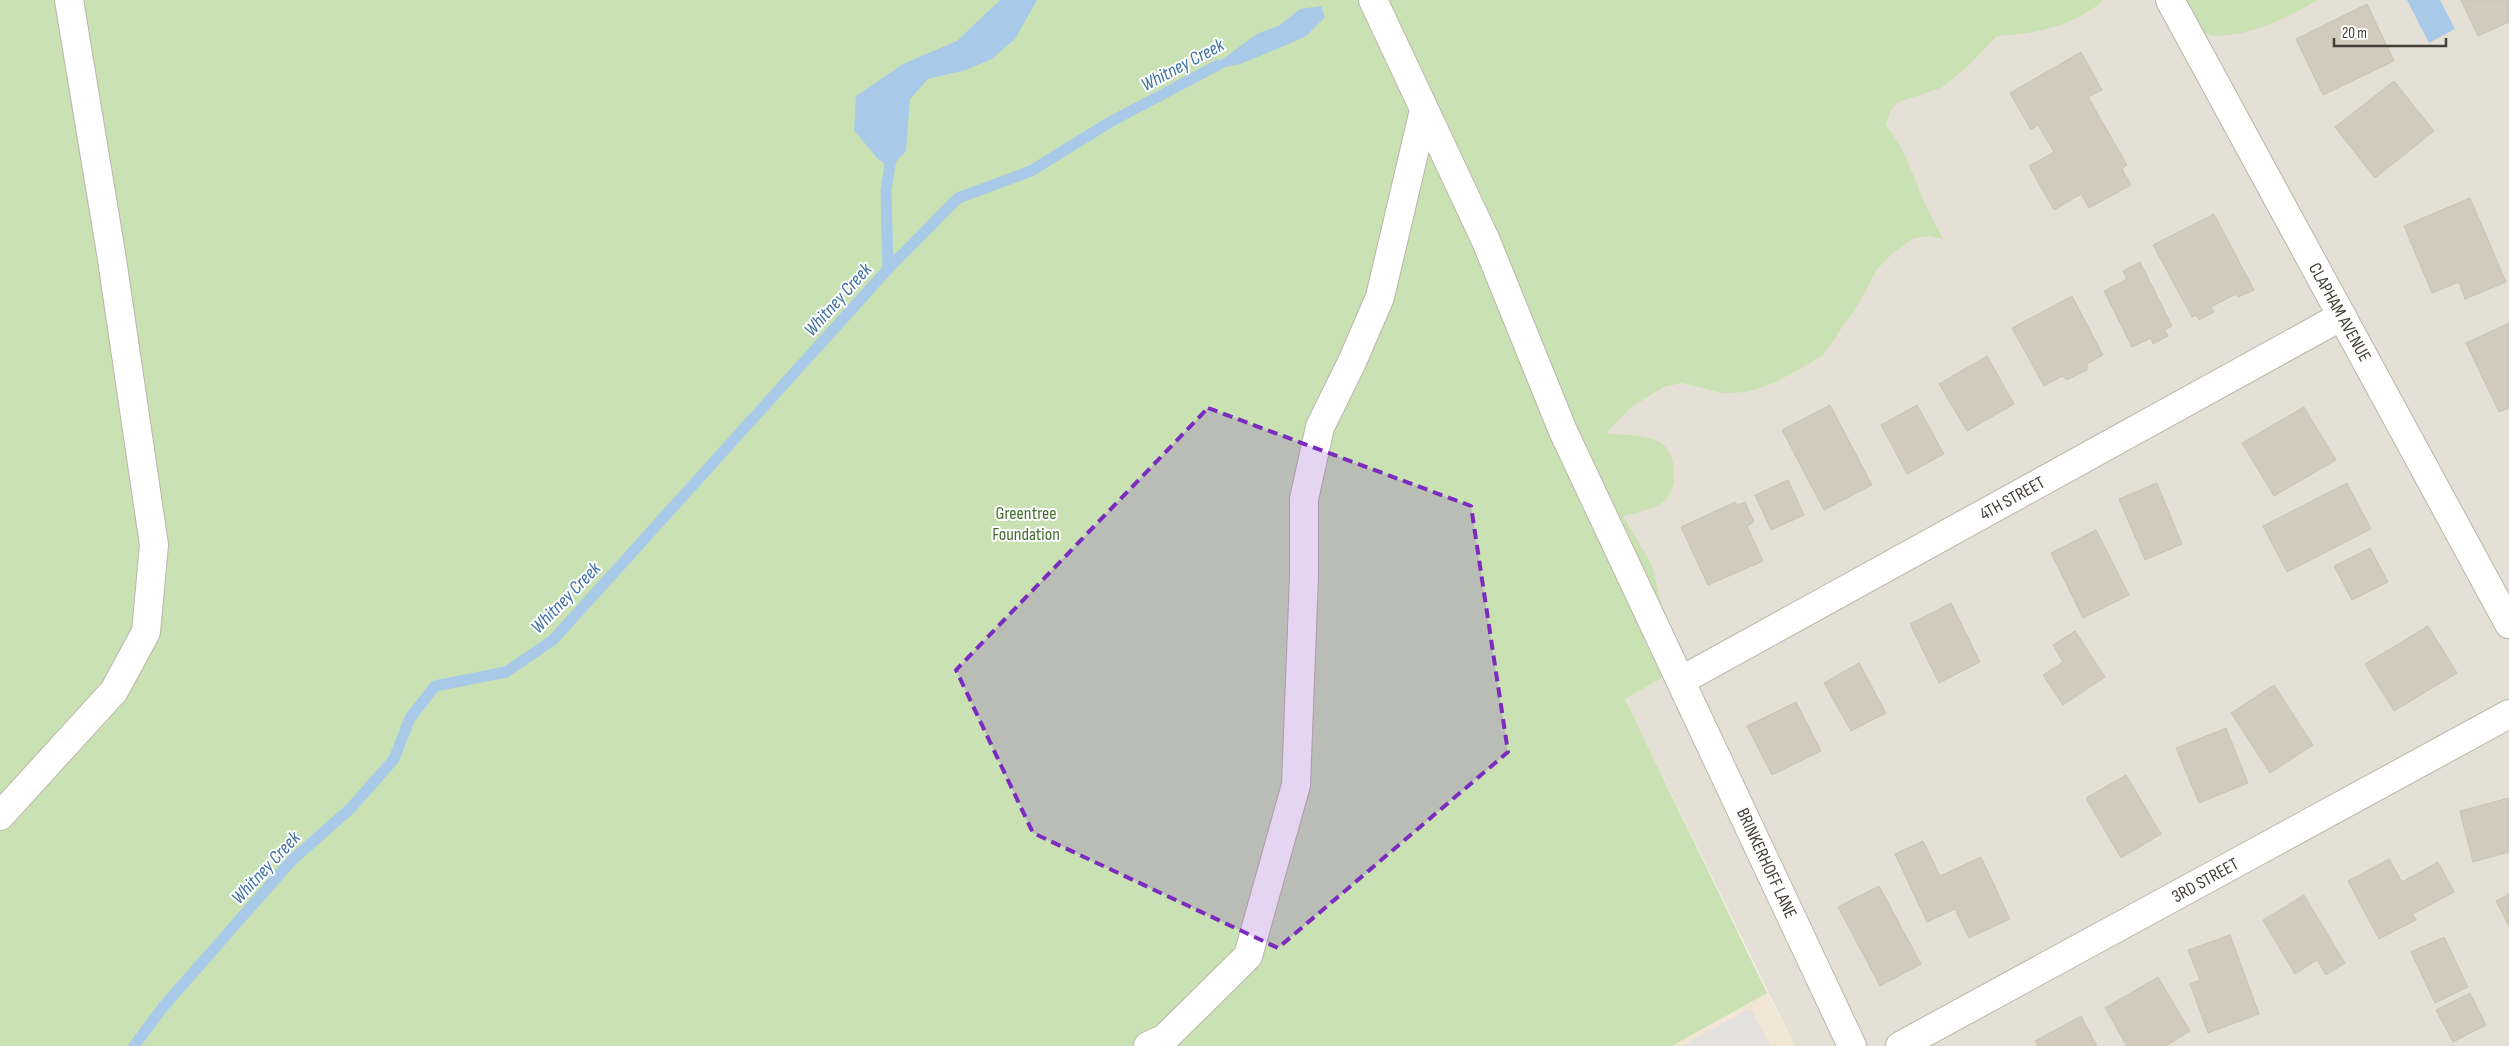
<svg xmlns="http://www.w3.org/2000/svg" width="2509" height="1046" viewBox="0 0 2509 1046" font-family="'Sofia Sans Condensed',sans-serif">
	<rect width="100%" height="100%" fill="#f1eee6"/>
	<!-- residential -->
	<path fill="#e4e0d5" d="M2052,0H2509V1046H1795L1625,699L1681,667L1574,443L1861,99Z"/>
	<!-- commercial -->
	<path fill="#f1e6d3" d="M1767,993L1795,1046H1672Z"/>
	<!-- green -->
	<g fill="#c9e1b3">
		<path d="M0,0H2104C2072,27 2038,33 1997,36L1966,68L1941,88L1898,102L1890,111L1886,125C1906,150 1914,179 1927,208C1932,219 1938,229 1943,239L1930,236L1914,238L1893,253L1877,269L1859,303L1823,355L1800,369L1774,383L1747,392L1722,393L1682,383L1663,387L1629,409L1606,433C1623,436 1642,433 1659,442C1666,445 1672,456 1673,463C1680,503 1655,509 1623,516L1652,565L1661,604L1676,637L1681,667L1625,699L1767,993L1672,1046H0Z"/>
		<path d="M2167,0H2317C2292,16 2226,49 2197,30C2186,23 2176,9 2167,0Z"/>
	</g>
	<!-- parking -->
	<path fill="#e2e1de" d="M1750,1008L1771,1046H1682Z"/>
	<!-- water -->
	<g fill="#a8cae8">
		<path d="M1000,0H1037L1015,39L992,59L966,70L928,79L910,99L906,151L890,168L877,158L854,130L856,96L903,64L957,41Z"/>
		<path d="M2407,0H2440L2455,29L2429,43Z"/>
		<path d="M1321,6L1325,17L1306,36L1289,44L1240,64L1206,71L1257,34L1280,25L1300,9Z"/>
	</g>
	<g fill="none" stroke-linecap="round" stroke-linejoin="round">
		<!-- stream -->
		<g stroke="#a8cae8" stroke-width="11">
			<path d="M888,269L958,198L1031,171L1110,122L1218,65"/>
			<path d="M134,1046L163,1007L292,860L350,809L394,759L410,718L435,686L506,672L553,640L888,269L886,190L892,153"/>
		</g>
	</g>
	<!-- building -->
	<g fill="#d1cabd" stroke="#cbc2b1">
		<path d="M2461,0H2509V22L2478,36Z"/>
		<path d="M2367,4L2394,61L2323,95L2296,39Z"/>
		<path d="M2081,52L2102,90L2088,97L2127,165L2122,169L2131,185L2089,208L2081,194L2054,210L2029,166L2054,152L2038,125L2031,130L2010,93Z"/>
		<path d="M2394,81L2434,131L2375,178L2335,127Z"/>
		<path d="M2470,198L2506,282L2465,299L2459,282L2432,293L2404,226Z"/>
		<path d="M2214,214L2254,290L2238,297L2236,294L2211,307L2214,312L2199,320L2196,315L2192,317L2153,245Z"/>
		<path d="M2140,262L2172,326L2165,330L2168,336L2153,344L2151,338L2132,347L2104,291L2127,279L2123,271Z"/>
		<path d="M2072,296L2103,355L2087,364V370L2067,380L2062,376L2044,386L2012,328Z"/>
		<path d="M2509,323V408L2499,412L2466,343Z"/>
		<path d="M1987,356L2014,404L1967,431L1939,384Z"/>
		<path d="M1830,405L1872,485L1824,510L1782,430Z"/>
		<path d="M1917,405L1944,454L1907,474L1881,425Z"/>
		<path d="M2304,407L2336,460L2274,496L2242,443Z"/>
		<path d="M1788,480L1804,515L1771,530L1755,495Z"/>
		<path d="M2157,483L2182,544L2145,560L2119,499Z"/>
		<path d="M2347,483L2371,529L2287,572L2263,526Z"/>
		<path d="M1735,502L1737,505L1745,502L1754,522L1747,526L1763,561L1708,585L1681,527Z"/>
		<path d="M2096,530L2129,595L2083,618L2051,553Z"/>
		<path d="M2370,548L2388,582L2352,600L2334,566Z"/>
		<path d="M1951,603L1980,662L1939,683L1910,624Z"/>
		<path d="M2428,626L2457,673L2394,711L2365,664Z"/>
		<path d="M2075,631L2105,677L2063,705L2043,675L2063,662L2053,645Z"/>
		<path d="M1859,663L1886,713L1851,731L1824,683Z"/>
		<path d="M2274,685L2313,745L2270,773L2231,713Z"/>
		<path d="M1796,702L1821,751L1772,775L1747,726Z"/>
		<path d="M2226,728L2248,783L2199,803L2176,748Z"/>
		<path d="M2126,775L2161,834L2121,858L2086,798Z"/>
		<path d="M2509,798V852L2473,862L2460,811Z"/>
		<path d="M1923,841L1940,876L1981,857L2010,919L1969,938L1955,909L1927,922L1895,854Z"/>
		<path d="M2389,859L2402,882L2438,862L2454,892L2413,914L2416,920L2379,939L2348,881Z"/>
		<path d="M1879,886L1921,964L1880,986L1838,907Z"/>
		<path d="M2509,894V926L2496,901Z"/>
		<path d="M2304,895L2345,963L2326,975L2317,960L2295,974L2263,920Z"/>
		<path d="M2230,935L2259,1014L2208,1033L2190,984L2200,980L2188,950Z"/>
		<path d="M2444,937L2468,987L2435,1003L2411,952Z"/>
		<path d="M2158,977L2190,1031L2166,1046H2127L2105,1008Z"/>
		<path d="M2470,993L2486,1025L2453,1042L2436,1010Z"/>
		<path d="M2081,1016L2097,1046H2038L2035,1041Z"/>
	</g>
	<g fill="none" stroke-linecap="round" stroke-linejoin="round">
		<defs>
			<g id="minor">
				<path d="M1373,0L1486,241L1563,431L1852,1046"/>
				<path d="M2170,0L2509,624"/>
				<path d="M1682,680L2342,316"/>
				<path d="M0,816L114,691L146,632L154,545L111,253L69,0"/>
				<path d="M1148,1046L1165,1038L1248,956L1296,785L1304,576V499L1320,427L1352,362L1380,297L1424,110"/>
				<path d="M1900,1046L2509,714"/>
			</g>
		</defs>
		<!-- minor casing -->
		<use href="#minor" stroke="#bbb6aa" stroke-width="30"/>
		<!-- minor -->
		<use href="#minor" stroke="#fff" stroke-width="28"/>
	</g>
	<!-- marked area -->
	<path fill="#7b2cbf" fill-opacity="0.2" stroke="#7b2cbf" stroke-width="4" stroke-dasharray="10 6" stroke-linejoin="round" d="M1208,408L1471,506L1508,752L1278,948L1033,833L956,670Z"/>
	<g text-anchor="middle" stroke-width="4" stroke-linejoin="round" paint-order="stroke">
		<!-- street labels -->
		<g font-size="18" fill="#433f36" stroke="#fff">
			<text transform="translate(2340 312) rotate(61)" y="6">CLAPHAM AVENUE</text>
			<text transform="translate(2012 498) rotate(-29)" y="6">4TH STREET</text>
			<text transform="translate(1767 863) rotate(65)" y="6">BRINKERHOFF LANE</text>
			<text transform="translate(2205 880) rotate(-29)" y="6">3RD STREET</text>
		</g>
		<!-- park labels -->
		<g font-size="18" fill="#446e30" stroke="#fff">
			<text x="1026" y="519">Greentree<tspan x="1026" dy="21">Foundation</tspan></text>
		</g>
		<!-- water labels -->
		<g font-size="19" font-style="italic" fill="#3b70a2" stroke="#fff">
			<text transform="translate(1182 64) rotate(-28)" y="7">Whitney Creek</text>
			<text transform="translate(837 299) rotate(-48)" y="7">Whitney Creek</text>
			<text transform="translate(565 597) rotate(-46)" y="7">Whitney Creek</text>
			<text transform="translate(265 867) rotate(-47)" y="7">Whitney Creek</text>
		</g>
	</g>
	<!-- scale -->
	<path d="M2334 38v8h112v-8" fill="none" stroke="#433f36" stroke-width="2.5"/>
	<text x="2342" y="38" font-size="15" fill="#433f36" stroke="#ffffff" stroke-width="4" paint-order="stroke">20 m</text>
</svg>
